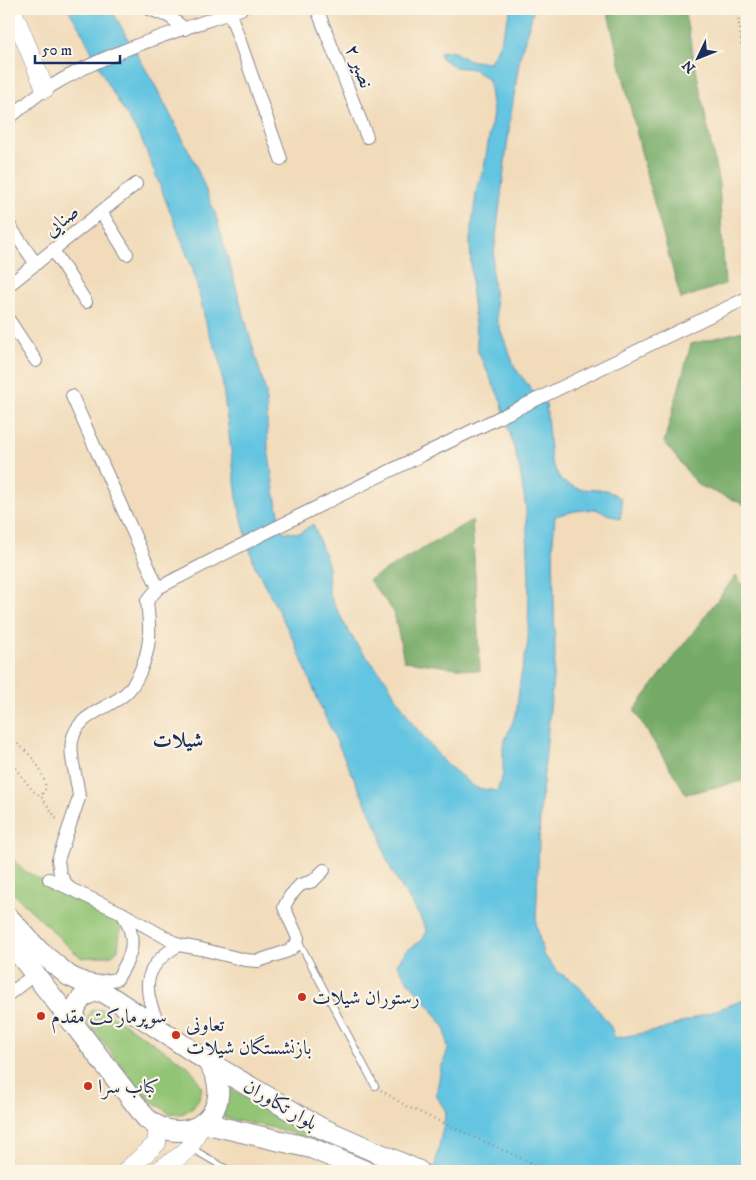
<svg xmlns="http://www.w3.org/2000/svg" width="756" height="1180" viewBox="0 0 756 1180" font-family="'IM FELL DW Pica',Amiri,serif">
	<rect width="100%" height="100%" fill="#fcf5e5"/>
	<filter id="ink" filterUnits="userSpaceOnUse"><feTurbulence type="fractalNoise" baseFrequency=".02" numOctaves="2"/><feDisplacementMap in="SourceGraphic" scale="10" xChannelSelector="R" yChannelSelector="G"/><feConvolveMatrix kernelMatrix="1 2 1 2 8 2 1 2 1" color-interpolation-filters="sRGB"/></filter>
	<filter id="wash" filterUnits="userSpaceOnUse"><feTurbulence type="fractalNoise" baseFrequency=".0096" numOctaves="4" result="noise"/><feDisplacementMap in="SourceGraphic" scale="20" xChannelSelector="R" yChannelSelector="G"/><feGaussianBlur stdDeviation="1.12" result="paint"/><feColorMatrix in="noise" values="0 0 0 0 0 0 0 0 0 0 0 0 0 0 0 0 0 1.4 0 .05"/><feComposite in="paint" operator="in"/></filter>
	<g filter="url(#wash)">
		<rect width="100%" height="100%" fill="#f1dbba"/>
		<!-- green -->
		<g fill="#92c475" stroke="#567a6a">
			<path d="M9,855L23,870L121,924L118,950L112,955L82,958L71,949L9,889Z"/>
			<path d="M102,1009L188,1066L196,1076L202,1089L199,1098L193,1108L182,1114L169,1113L146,1097L89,1025L87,1017L92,1010Z"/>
			<path d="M222,1084L281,1117L353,1152L350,1157L318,1142L279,1129L224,1118L221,1104Z"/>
		</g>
		<!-- forest -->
		<g fill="#75aa66" stroke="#486c62">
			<path d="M607,9H684L719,184L725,284L681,299L648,181Z"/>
			<path d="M747,330V479L745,480L747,506L698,485L664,442L691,344Z"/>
			<path d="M472,520L480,671L404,661L394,612L369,580Z"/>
			<path d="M736,575L747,593V780L686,794L634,710Z"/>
		</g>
		<!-- water -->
		<path fill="#63c5e1" stroke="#3f7aa0" d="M68,9H111L156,87L194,161L215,213L266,393L268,448L275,496L283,532L300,533L313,524L328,564L329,594L345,625L357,645L386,680L412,723L444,762L476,788L497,791L503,775V745L516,714L521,675L528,642L529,575L526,509L520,470L501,401L478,352L472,294L470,240L477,186L484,168L493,113L489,80L473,69L455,67L441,58L440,52L451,50C464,59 474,63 490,62L499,45L511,9H534L520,56L510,121L492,270L497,321L515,368L533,391L546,404L551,461L561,481L579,489L606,490L621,498L622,508L620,519L595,509L575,511L555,516L553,541L555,657L540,813L536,923L543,954L558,972L577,984L610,1025L615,1038L661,1030L747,999V1171H434L446,1112L436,1095L441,1068L448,1050L445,1028L431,1008L408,981L397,964L406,951L421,941L427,932C414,899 385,874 381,836L323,712L294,641L254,564L238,505L219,356L208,331L193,270L142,140L108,85L83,34Z"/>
	</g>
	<g filter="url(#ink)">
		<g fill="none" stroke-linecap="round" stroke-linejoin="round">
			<defs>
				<g id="lane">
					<path d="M298,940L375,1086"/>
					<path d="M191,1148L230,1171"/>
				</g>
				<g id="street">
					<path d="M149,9L170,17L185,29"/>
					<path d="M317,9L367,137"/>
					<path d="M230,13L281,159"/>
					<path d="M9,118C22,108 34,96 48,88C107,51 176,32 241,9"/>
					<path d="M101,212L127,254"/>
					<path d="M9,225L36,264"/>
					<path d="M53,250L86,302"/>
					<path d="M9,285L136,184"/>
					<path d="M9,320L36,361"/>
					<path d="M158,588C352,487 550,393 747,298"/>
					<path d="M49,879L122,913L179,945L201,949L245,960L258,961L288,951L296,945L298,938L284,907L290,896L300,885L313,881L324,870"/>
					<path d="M69,888L60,874L58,860L79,798C78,779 69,759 72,741C77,714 108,709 125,694C132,688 136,681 140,672C152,644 150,631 147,601L158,588L72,396"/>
					<path d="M87,980L98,982L117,979C133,955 138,938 122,913"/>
					<path d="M9,994L35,974"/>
					<path d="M161,1028C142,992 140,967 179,945"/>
				</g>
				<g id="secondary">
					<path d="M12,9L45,89"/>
					<path d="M126,1171L157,1143V1126"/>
					<path d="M158,1171L180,1156L190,1147L201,1125"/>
				</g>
				<g id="primary">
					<path d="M9,918L39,951L69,976L102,991L207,1061C242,1106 189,1155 146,1118L76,1027C70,1008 81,991 102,991"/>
					<path d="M9,941L76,1027"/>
					<path d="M208,1062L319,1127L419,1171"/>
					<path d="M203,1123L311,1148L365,1171"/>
				</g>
			</defs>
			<!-- lane casing -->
			<use href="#lane" stroke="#86858c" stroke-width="8"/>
			<!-- street casing -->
			<use href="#street" stroke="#86858c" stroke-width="14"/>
			<!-- secondary casing -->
			<use href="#secondary" stroke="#86858c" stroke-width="19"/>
			<!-- primary casing -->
			<use href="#primary" stroke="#86858c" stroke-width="22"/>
			<!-- path -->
			<g stroke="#86858c" stroke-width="2" stroke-dasharray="1 4" stroke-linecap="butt">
				<path d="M737,9L747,84"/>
				<path d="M9,739H11C29,752 42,765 46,788L41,796"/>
				<path d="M9,760L33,791L41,796L58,821"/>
				<path d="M381,1090L406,1106L549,1171"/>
			</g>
			<!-- lane -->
			<use href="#lane" stroke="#fff" stroke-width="6"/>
			<!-- street -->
			<use href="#street" stroke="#fff" stroke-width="12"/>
			<!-- secondary -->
			<use href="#secondary" stroke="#fff" stroke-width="18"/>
			<!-- primary -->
			<use href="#primary" stroke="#fff" stroke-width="20"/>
		</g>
	</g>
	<!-- markers -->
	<g fill="#c8321e" stroke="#fcf5e5" stroke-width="2">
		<circle cx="302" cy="997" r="5"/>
		<circle cx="41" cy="1016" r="5"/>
		<circle cx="176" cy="1035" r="5"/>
		<circle cx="88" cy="1086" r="5"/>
	</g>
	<g text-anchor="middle" stroke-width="4.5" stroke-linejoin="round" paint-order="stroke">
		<!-- street labels -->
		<g font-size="20" fill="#1b2f5e" stroke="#fcf5e5">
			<text transform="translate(360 66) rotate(69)" y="7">نصیر ۲</text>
			<text transform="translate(61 220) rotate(-39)" y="7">صنایی</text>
			<text transform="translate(281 1104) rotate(30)" y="7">بلوار تکاوران</text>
		</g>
		<!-- poi labels -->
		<g font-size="20" fill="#1b2f5e" stroke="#fcf5e5" text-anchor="start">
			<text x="312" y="1004">رستوران شیلات</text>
			<text x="51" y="1023">سوپرمارکت مقدم</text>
			<text x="186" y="1031">تعاونی<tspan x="186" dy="23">بازنشستگان شیلات</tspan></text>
			<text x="98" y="1093">کباب سرا</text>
		</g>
		<!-- neighbourhood labels -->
		<g font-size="21" font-weight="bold" fill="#1b2f5e" stroke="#fcf5e5">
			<text x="178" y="747">شیلات</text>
		</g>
	</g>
	<!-- margin -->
	<rect width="756" height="1180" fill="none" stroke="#fcf5e5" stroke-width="30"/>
	<!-- north arrow -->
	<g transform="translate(698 58) rotate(227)" stroke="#fcf5e5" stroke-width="4" paint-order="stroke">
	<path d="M0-4L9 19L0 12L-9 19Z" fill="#1b2f5e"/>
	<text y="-8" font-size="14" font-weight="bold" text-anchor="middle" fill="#1b2f5e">N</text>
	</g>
	<!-- scale -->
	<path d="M35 55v8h85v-8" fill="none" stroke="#1b2f5e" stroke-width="2.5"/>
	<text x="42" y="55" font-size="15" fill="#1b2f5e" stroke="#fcf5e5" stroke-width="4" paint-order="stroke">50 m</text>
</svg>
